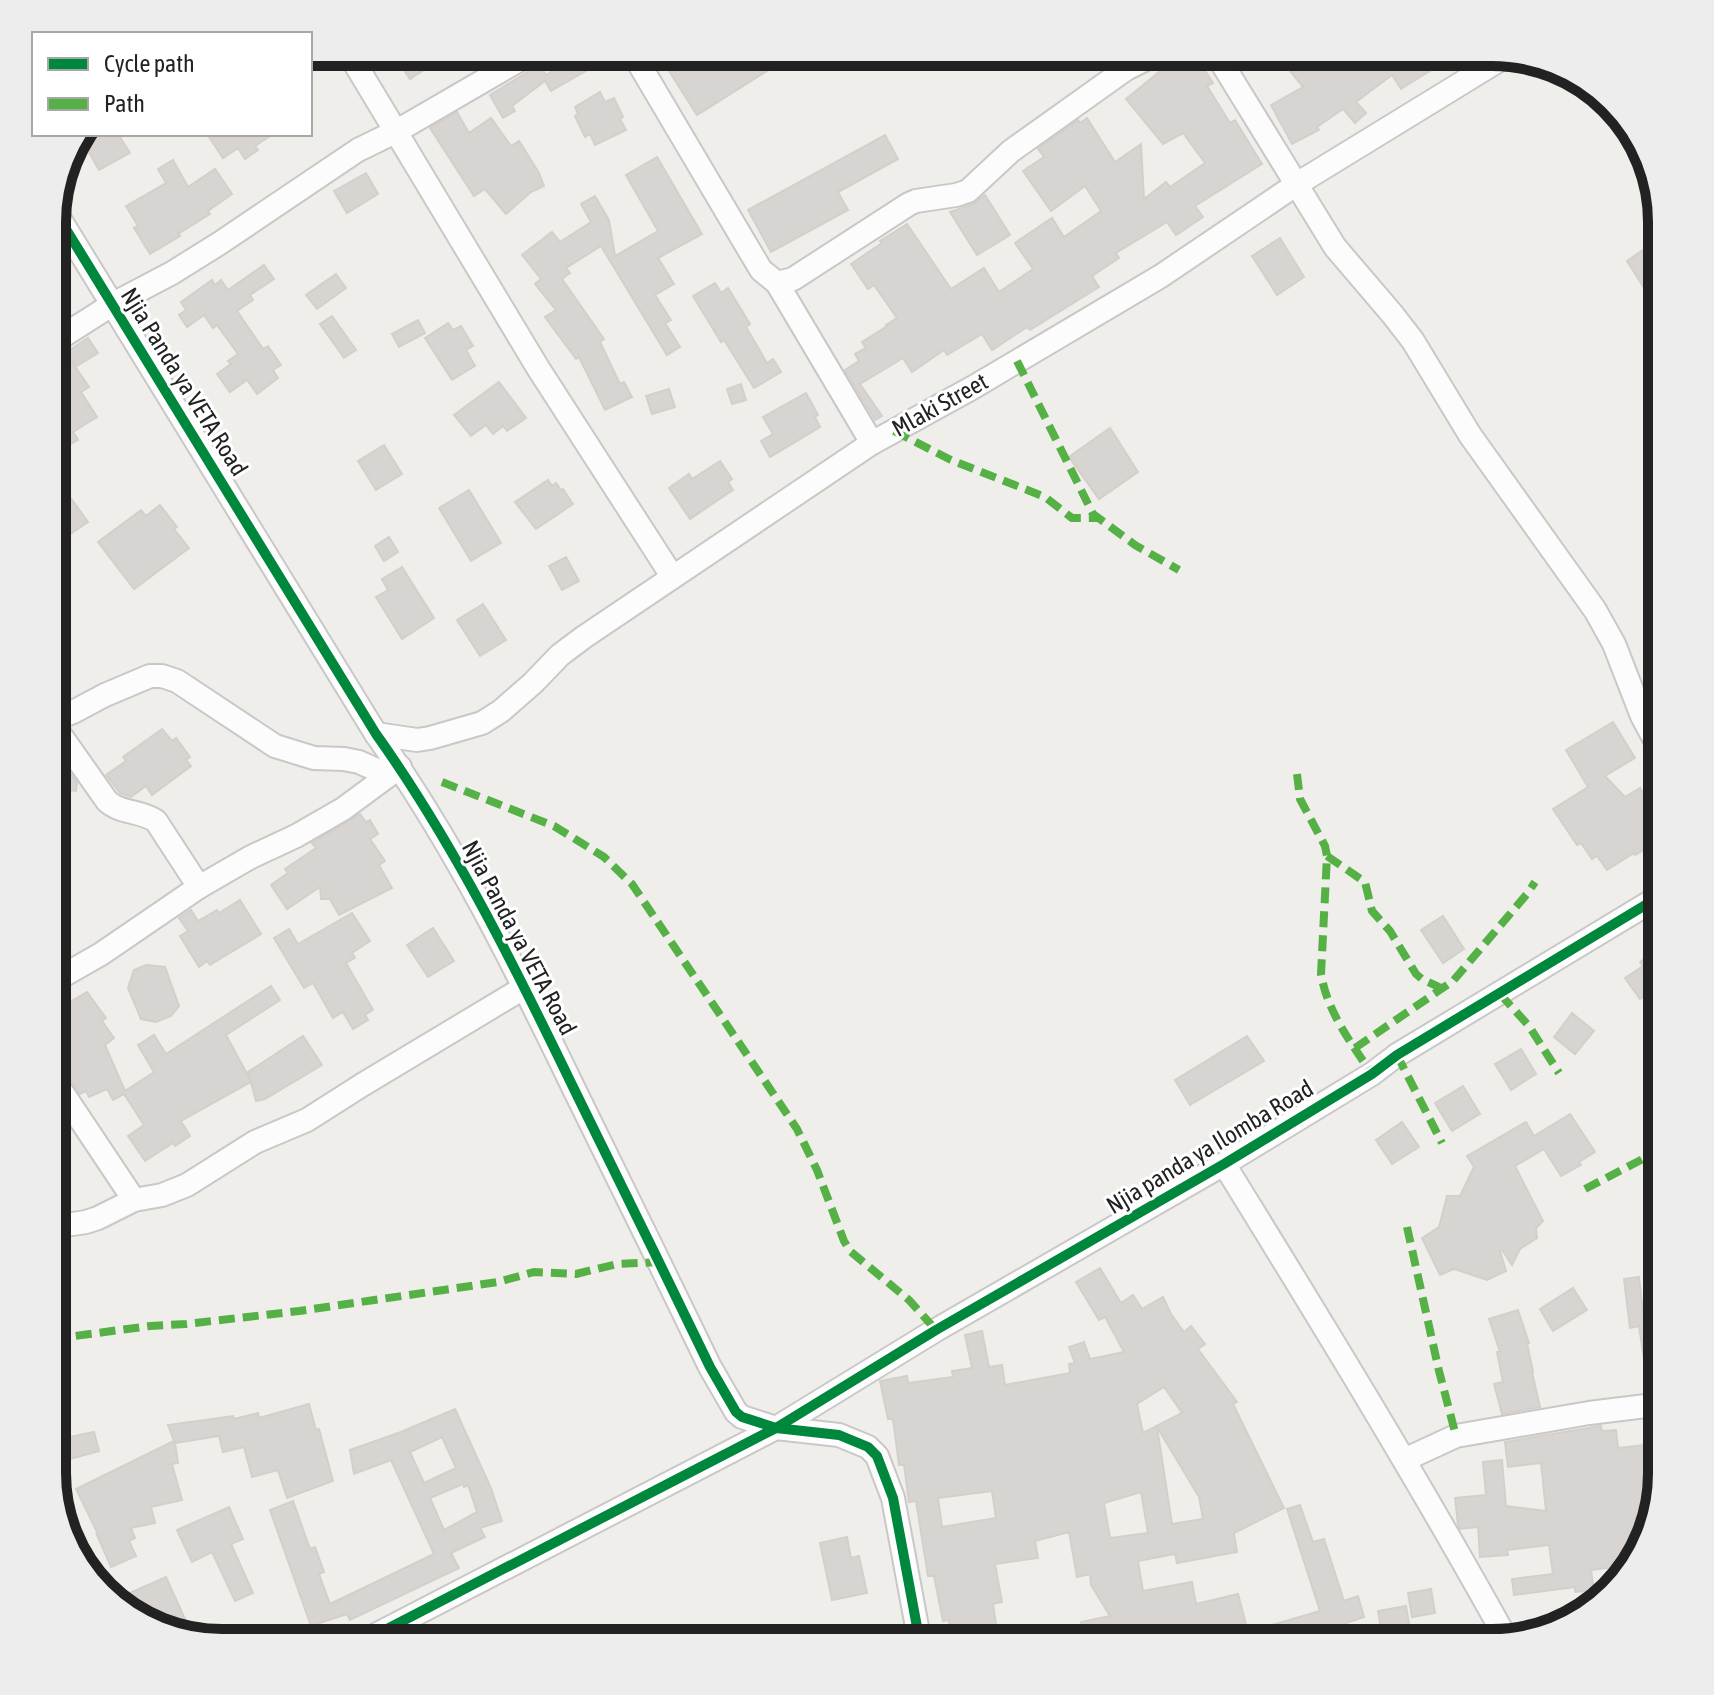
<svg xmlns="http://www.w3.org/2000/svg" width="1714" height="1695" viewBox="0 0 1714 1695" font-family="'Asap Condensed',sans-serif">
	<rect width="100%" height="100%" fill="#f0eeeb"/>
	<!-- building -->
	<g fill="#d7d4d2" stroke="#d3d0cc" stroke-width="2" fill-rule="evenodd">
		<path d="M400,52H427L434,63L410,79L398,61L404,57Z"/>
		<path d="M582,52H588L595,63L588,67L589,69L551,91L545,81L512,106L515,111L503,118L490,95L539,65L546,75Z"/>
		<path d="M657,52H797L697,115Z"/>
		<path d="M1174,52H1193L1213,83L1207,86L1230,123L1235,120L1262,164L1195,206L1203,217L1176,235L1167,222L1116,253L1119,258L1092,276L1099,287L1030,330L1027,327L992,350L982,334L947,355L944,350L912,372L903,358L860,384L882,416L875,420L845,370L859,361L855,354L866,348L862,342L887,326L886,325L897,318L874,285L868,289L851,264L882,243L880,241L907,224L951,289L984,268L999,292L1033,269L1015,243L1052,218L1064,237L1101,211L1085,186L1051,211L1023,171L1044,157L1038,149L1078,120L1080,123L1087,118L1115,162L1141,144L1144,199L1166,182L1170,187L1205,163L1183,133L1163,144L1126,99L1164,68L1162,66L1171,60Z"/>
		<path d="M1279,52H1422L1433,69L1401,89L1392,75L1356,102L1366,113L1355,123L1343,109L1317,127L1319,130L1292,144L1271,105L1303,87L1282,61Z"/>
		<path d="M600,92L605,102L614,98L623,117L620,119L626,130L595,145L590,134L585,137L575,116L578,114L575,107Z"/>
		<path d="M457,112L469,133L491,118L511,146L519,141L539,173L544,186L531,192L506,214L485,189L474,196L430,128Z"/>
		<path d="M80,134H118L130,153L99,170L79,135Z"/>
		<path d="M207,134H273L255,146L258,150L245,159L238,148L223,158Z"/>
		<path d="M885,135L898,159L838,192L848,210L771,252L748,210Z"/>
		<path d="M657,157L702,234L658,258L674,284L655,295L671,320L665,323L680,347L667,355L601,246L566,268L570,273L562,279L604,339L600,342L620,384L624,382L632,397L605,410L579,357L576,359L545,317L556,310L535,284L541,279L522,255L552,232L560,242L591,222L581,204L595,196L609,220L615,256L658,231L626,175Z"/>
		<path d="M173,160L188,187L215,169L232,194L208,211L210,214L178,234L180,236L150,254L134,228L138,226L126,206L166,183L158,169Z"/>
		<path d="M366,173L378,194L347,213L334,191Z"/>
		<path d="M985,195L1010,235L977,255L950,212L973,204Z"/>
		<path d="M1280,238L1304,277L1277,295L1252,256Z"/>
		<path d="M1656,241L1662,250V289L1650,297L1627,261Z"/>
		<path d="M264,265L274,279L250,295L253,300L237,311L263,349L268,346L281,365L273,370L278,378L257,394L247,380L230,392L217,374L231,364L228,361L238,354L217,325L213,328L204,315L187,327L179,315L186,310L181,302L212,280L215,285L221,280L228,290Z"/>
		<path d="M336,274L346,288L317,309L306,295Z"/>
		<path d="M715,283L721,293L728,288L750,324L746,327L767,363L773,359L781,372L754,388L724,340L721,342L693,296Z"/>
		<path d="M332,316L356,350L344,358L320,324Z"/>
		<path d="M418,320L425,333L399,347L392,334Z"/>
		<path d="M448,323L453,330L461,326L473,346L466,350L475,366L452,380L425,338Z"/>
		<path d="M88,338L98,353L77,366L67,352Z"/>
		<path d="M70,359L89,387L81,392L97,417L73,432L78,440L52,454V434L61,430L52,416V371Z"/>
		<path d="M499,382L526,418L507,431L503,426L493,434L486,425L471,436L454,415Z"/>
		<path d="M741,384L746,400L732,404L727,389Z"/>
		<path d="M669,389L675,407L652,414L646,396Z"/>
		<path d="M806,393L818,415L815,417L820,427L770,457L761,441L773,434L763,417Z"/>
		<path d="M1110,428L1138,472L1099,499L1069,457Z"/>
		<path d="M384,445L402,474L376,490L358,461Z"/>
		<path d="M720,461L732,479L728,482L733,490L690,519L669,488L689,474L692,479Z"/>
		<path d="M548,480L552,486L556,483L561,490L563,489L573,504L536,529L515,502Z"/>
		<path d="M62,486L88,522L66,537L55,522L63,517L52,503V493Z"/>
		<path d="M469,490L501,543L471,561L439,508Z"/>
		<path d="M160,505L177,527L174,529L189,548L134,589L98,542L141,510L146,516Z"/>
		<path d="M389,537L398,552L384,561L375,546Z"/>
		<path d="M566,557L579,581L562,590L549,566Z"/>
		<path d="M402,567L434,618L402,639L376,597L388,590L382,579Z"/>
		<path d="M483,604L506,640L480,656L457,620Z"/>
		<path d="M1613,722L1635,758L1605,776L1625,797L1640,788L1662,826V839L1635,855L1634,853L1607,870L1597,856L1592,859L1581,843L1577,845L1553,809L1588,787L1566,750Z"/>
		<path d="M162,729L172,741L176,738L190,757L186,760L191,766L152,795L146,786L131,797L120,793L106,775L126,761L123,757Z"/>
		<path d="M52,772L71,774L77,783L76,791L52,788Z"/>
		<path d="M360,814L366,822L370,820L378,834L370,839L385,861L379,865L392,888L339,915L330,899H321L320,887L287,909L271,885L288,873L285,869L316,848L312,843Z"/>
		<path d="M240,900L261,934L210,965L207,961L199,967L180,936L188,931L179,918L191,910L198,921L217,910L219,913Z"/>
		<path d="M352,913L370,941L352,953L355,958L346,963L373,1010L365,1015L368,1020L353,1029L343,1012L333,1018L313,983L304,988L274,938L289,929L298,944Z"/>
		<path d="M1443,916L1464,949L1443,963L1421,930Z"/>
		<path d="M433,928L454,961L428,977L407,945Z"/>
		<path d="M1662,947V984L1640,999L1625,978L1643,966L1640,962Z"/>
		<path d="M146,965L165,967L179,1006L171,1016L156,1022L141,1019L128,988L134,970Z"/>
		<path d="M271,986L280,1000L226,1035L251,1081L248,1072L303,1036L322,1065L265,1099L256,1101L251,1082L181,1121L190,1136L175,1146L173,1143L145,1161L128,1136L144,1125L124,1094L113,1100L107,1089L89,1097L86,1091L80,1094L52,1053V1012L87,992L106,1018L102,1021L114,1038L105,1045L125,1091L154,1072L138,1045L154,1035L166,1054Z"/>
		<path d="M1572,1013L1594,1031L1575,1054L1554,1037Z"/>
		<path d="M1247,1036L1264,1061L1190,1105L1175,1080Z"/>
		<path d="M1521,1049L1536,1074L1511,1090L1495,1064Z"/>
		<path d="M1463,1086L1480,1114L1452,1131L1435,1103Z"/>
		<path d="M1570,1114L1595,1152L1579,1162L1581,1165L1561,1176L1544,1149L1515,1166L1543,1221L1536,1228L1537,1238L1520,1249L1512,1265L1502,1250L1500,1251L1506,1271L1487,1280L1454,1269L1440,1275L1422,1238L1439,1227L1447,1196H1460L1474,1167L1467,1156L1526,1122L1534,1136Z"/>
		<path d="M1402,1122L1419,1147L1392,1164L1376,1140Z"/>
		<path d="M1100,1268L1121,1303L1133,1295L1142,1309L1163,1297L1171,1314L1184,1332L1191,1326L1205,1344L1198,1349L1237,1402L1233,1404L1284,1508L1234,1533L1237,1552L1177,1563L1175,1554L1138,1561L1143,1591L1192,1582L1196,1604L1238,1594L1248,1632L1320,1611L1287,1509L1300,1505L1313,1542L1324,1539L1344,1601L1358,1596L1364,1617L1313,1634L1316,1643H1085L1081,1622L1110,1616L1091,1585L1090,1574L1077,1577L1069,1532L1035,1541L1038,1558L995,1564L1002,1602L993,1604L998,1637L951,1642L949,1620L943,1621L934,1576H928L916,1501L909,1502L904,1465H899L893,1419H888L880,1381L907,1376L908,1383L953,1377L952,1371L972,1368L965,1335L982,1331L989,1367L1002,1365L1005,1385L1070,1373L1069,1364L1075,1363L1069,1347L1084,1342L1090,1359L1124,1352L1105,1317L1099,1320L1076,1282ZM1164,1387L1182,1413L1143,1433L1137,1404ZM1157,1427L1199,1497L1203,1519L1172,1524ZM992,1491L996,1518L942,1527L938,1498ZM1141,1492L1148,1533L1110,1538L1104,1503Z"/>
		<path d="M1639,1277L1643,1313L1653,1311L1655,1327L1662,1326V1363L1645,1366L1639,1326L1630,1328L1624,1279Z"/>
		<path d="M1573,1288L1587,1310L1553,1331L1540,1309Z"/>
		<path d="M1518,1310L1529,1343H1527L1533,1372H1532L1540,1407L1502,1414L1494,1384L1503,1382L1497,1352H1500L1489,1319Z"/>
		<path d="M309,1404L316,1430L319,1429L333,1481L287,1498L278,1470L252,1477L244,1447L223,1452L219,1436L175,1443L178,1463L172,1464L182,1500L151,1507L155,1523L131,1528L135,1538L129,1541L136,1556L111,1567L97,1535L99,1536L76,1489L174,1441L168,1425L233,1416L234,1419L258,1413L259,1418Z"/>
		<path d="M455,1409L491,1488L502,1521L480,1528L485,1537L451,1553L459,1568L350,1620L347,1614L311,1626L270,1510L293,1501L310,1549L315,1547L324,1572L319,1574L330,1604L434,1554L391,1460L354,1474L350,1450L401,1432ZM442,1437L456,1468L424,1483L410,1452ZM463,1484L464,1487L468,1485L477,1512L444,1530L430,1498Z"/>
		<path d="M1601,1426L1602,1431L1616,1430L1618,1448L1662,1443V1473L1649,1538L1630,1565L1591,1570L1594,1590L1575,1592V1587L1514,1595L1512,1579L1553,1574L1549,1545L1507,1550L1508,1555L1480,1557L1478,1527L1460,1529L1458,1525L1455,1498L1486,1495L1483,1462L1502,1460L1506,1506L1546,1511L1541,1463L1508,1467L1505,1442Z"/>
		<path d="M94,1432L99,1451L52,1464V1445H55V1440Z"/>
		<path d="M229,1507L243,1539L231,1544L253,1593L235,1601L212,1552L192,1562L177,1530Z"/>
		<path d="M847,1537L851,1558L859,1556L867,1593L832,1600L820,1543Z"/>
		<path d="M166,1577L193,1637L157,1630L133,1613L125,1595Z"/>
		<path d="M1431,1589L1435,1613L1412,1617L1408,1593Z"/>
		<path d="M1406,1606L1411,1635L1383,1640L1378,1611Z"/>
	</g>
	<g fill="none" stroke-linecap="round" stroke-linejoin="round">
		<defs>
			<g id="minor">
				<path d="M348,52L538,368L672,576"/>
				<path d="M632,52L761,270L777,283L793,279L909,204L916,201L956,195L968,191L1011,151L1126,69L1160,52"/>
				<path d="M1215,52L1335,247L1393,315L1413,341L1470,435L1595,610L1614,644L1642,716L1662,753"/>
				<path d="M53,208L376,734C455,845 515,967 574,1089C620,1182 665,1274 710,1367L736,1412L742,1417L776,1428L839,1435L868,1447L877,1456L893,1498L920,1643"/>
				<path d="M777,283L872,443"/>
				<path d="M52,343L113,304L172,273L220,243L358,150L397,131L533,52"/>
				<path d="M52,720L73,712L105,695L150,676H162L177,681L275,746L314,758L344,759L359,762L388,775"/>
				<path d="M52,727L57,730L107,801C121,814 140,810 156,821L199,887"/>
				<path d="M376,734L417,740L430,738L482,723L501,711L533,683L560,655L584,637L872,443L972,388L1161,276L1297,184L1509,54"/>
				<path d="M52,982L101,954L199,887L251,857L296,836L343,809L400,767"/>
				<path d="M52,1077L134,1200"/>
				<path d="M1224,1164C1321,1321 1418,1479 1507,1640"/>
				<path d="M52,1227L86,1222L98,1218L134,1200L162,1195L187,1185L255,1142L307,1120L362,1085L525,987"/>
				<path d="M1404,1460L1456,1436L1589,1413L1662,1404"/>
				<path d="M360,1643L776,1428L936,1330L1224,1164L1372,1074L1397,1055L1662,895"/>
			</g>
		</defs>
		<!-- minor casing -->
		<use href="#minor" stroke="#c9c8c7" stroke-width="26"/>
		<!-- minor -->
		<use href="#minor" stroke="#fdfcfc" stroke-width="22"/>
		<!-- quiet -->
		<g stroke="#55b145" stroke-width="8" stroke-dasharray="16 8" stroke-linecap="butt">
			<path d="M1017,361L1093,514L1135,545L1179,570"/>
			<path d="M894,431L951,460L1045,497L1072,518H1097"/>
			<path d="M1297,774L1300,799L1325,846L1327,856L1321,974C1327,1011 1351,1043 1372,1074"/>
			<path d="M442,782L554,826L604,857L632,884L797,1129L817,1170L844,1241L850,1251L909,1300L936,1330"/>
			<path d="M1327,856L1365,882L1372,911L1390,931L1416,974L1422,979L1443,989"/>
			<path d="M1500,994L1529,1026L1559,1073"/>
			<path d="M1355,1048L1453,981L1527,894L1535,882"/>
			<path d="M1397,1055L1442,1143"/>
			<path d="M1585,1189L1662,1149"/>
			<path d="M1407,1227L1439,1371L1456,1436"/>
			<path d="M52,1339L150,1326L186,1324L299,1311L498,1282L534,1272L576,1274L617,1264L659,1262"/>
		</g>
		<defs>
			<g id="cycleway">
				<path d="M53,208L376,734C455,845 515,967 574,1089C620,1182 665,1274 710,1367L736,1412L742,1417L776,1428L839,1435L868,1447L877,1456L893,1498L920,1643"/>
				<path d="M360,1643L776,1428L936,1330L1224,1164L1372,1074L1397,1055L1662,895"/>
			</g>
		</defs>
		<!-- cycleway casing -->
		<use href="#cycleway" stroke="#fff" stroke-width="15"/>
		<!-- cycleway -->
		<use href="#cycleway" stroke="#00873e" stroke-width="10"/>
	</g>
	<g text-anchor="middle" stroke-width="6" stroke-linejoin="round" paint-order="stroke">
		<!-- street labels -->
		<g font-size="24" fill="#222" stroke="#fff">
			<text transform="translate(184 382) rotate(58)" y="8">Njia Panda ya VETA Road</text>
			<text transform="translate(940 405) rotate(-29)" y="8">Mlaki Street</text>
			<text transform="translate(519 938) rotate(62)" y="8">Njia Panda ya VETA Road</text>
			<text transform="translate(1210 1147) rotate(-31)" y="8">Njia panda ya Ilomba Road</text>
		</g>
	</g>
	<!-- crop -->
	<path d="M0 0H1714V1695H0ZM222 66H1492A156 156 0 0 1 1648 222V1473A156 156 0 0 1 1492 1629H222A156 156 0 0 1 66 1473V222A156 156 0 0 1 222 66Z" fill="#ededed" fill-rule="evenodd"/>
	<path fill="none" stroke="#222" stroke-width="10" d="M222 66H1492A156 156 0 0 1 1648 222V1473A156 156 0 0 1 1492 1629H222A156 156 0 0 1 66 1473V222A156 156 0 0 1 222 66Z"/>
	<!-- legend -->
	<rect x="32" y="32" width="280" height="104" fill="#ffffff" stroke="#a7a7a7" stroke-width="2"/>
	<rect x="48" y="58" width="40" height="12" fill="#00873e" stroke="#a7a7a7" stroke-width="2"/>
	<text x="104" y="72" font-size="24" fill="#222222">Cycle path</text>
	<rect x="48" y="98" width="40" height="12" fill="#55b145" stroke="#a7a7a7" stroke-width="2"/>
	<text x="104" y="112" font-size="24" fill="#222222">Path</text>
</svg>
